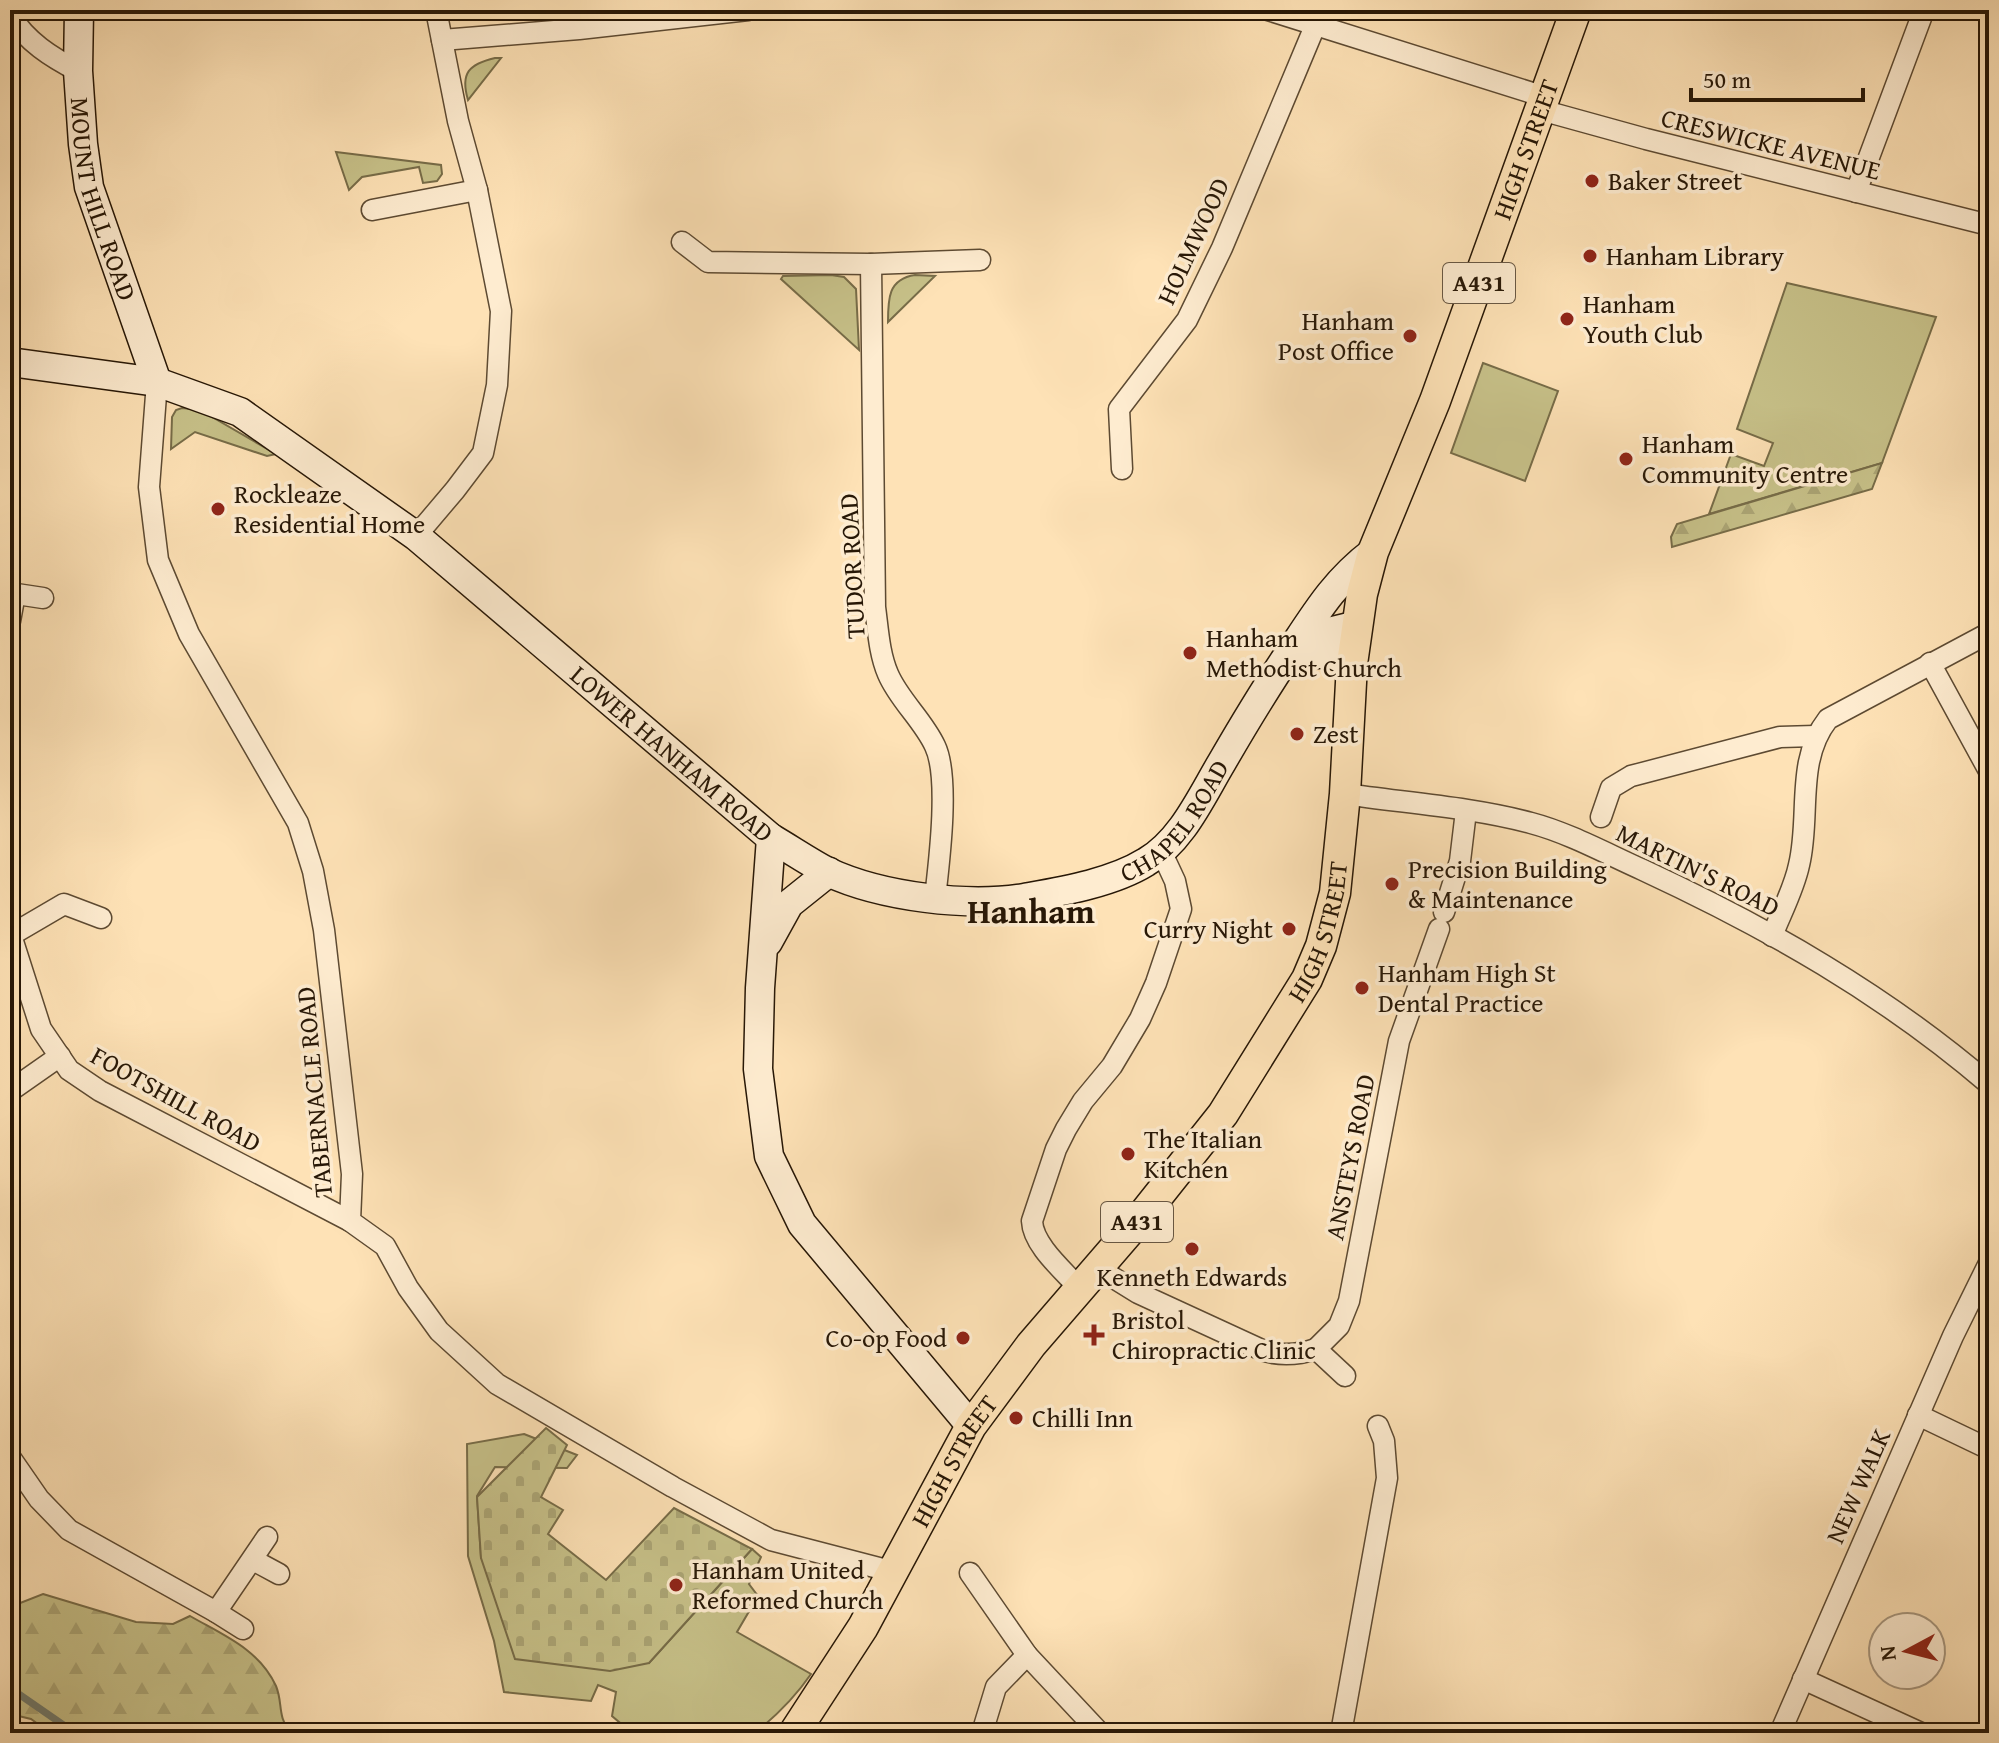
<svg xmlns="http://www.w3.org/2000/svg" width="1999" height="1743" viewBox="0 0 1999 1743" font-family="'Gentium Book Plus',serif">
	<defs>
		<pattern id="forest-firs" width="22" height="20" patternUnits="userSpaceOnUse" patternTransform="scale(2)"><rect width="22" height="20" fill="#c7c189"/><path d="M5 1l3.5 6h-7zM16 11l3.5 6h-7z" fill="#aba575"/></pattern>
		<pattern id="cemetery-stones" width="16" height="16" patternUnits="userSpaceOnUse" patternTransform="scale(2)"><rect width="16" height="16" fill="#c7c189"/><path d="M2 7V4a2 2 0 0 1 4 0v3zM10 15v-3a2 2 0 0 1 4 0v3z" fill="#aba575"/></pattern>
	</defs>
	<rect width="100%" height="100%" fill="#fee2b6"/>
	<filter id="stains"><feTurbulence type="fractalNoise" baseFrequency=".0025" numOctaves="4"/><feColorMatrix values="0 0 0 0 .2 0 0 0 0 .09 0 0 0 0 .02 0 0 0 .5 -.17"/></filter>
	<radialGradient id="worn" r=".72"><stop offset=".6" stop-color="#630" stop-opacity="0"/><stop offset="1" stop-color="#630" stop-opacity=".3"/></radialGradient>
	<!-- green -->
	<g fill="#c7c189" stroke="#776c48" stroke-width="2">
		<path d="M495,58H501L468,100C460,73 469,64 495,58Z"/>
		<path d="M336,152L441,165L442,174L437,181L423,183L419,167L362,177L349,190Z"/>
		<path d="M831,275L844,277L856,289L859,350L781,279L783,276Z"/>
		<path d="M915,275L935,276L888,322C888,299 888,279 915,275Z"/>
		<path d="M1787,283L1936,317L1882,463L1709,514L1731,454L1764,466L1773,443L1737,429Z"/>
		<path d="M1483,363L1558,391L1525,481L1451,453Z"/>
		<path d="M182,408L200,410L276,454L267,456L195,432L171,449L172,417L176,410Z"/>
		<path d="M524,1434L577,1455L567,1468L495,1467L477,1496L481,1558L649,1663L752,1549L761,1557L749,1584L758,1596L737,1632L811,1674C796,1696 776,1716 755,1733H632L612,1716L616,1692L598,1685L591,1701L504,1692L494,1641L468,1556L467,1444Z"/>
	</g>
	<!-- forest -->
	<g fill="url(#forest-firs)" stroke="#776c48" stroke-width="2">
		<path d="M1882,463L1872,489L1672,547L1671,537L1677,524Z"/>
		<path d="M43,1594L136,1622L173,1624L190,1616C223,1635 259,1649 276,1686C283,1703 277,1715 290,1733H50L31,1719L10,1714V1607Z"/>
	</g>
	<!-- cemetery -->
	<path fill="url(#cemetery-stones)" stroke="#776c48" stroke-width="2" d="M546,1428L567,1445L541,1497L563,1510L548,1534L606,1580L674,1508L752,1549L649,1663L610,1671L515,1659L481,1558L477,1497Z"/>
	<g fill="none" stroke-linecap="round" stroke-linejoin="round">
		<!-- stream -->
		<path stroke="#707b6e" stroke-width="7" d="M10,1688L75,1733"/>
		<defs>
			<g id="street">
				<path d="M1268,10L1545,97"/>
				<path d="M10,15C27,42 51,57 78,71"/>
				<path d="M442,40L579,29L748,10"/>
				<path d="M1541,110L1646,139L1989,225"/>
				<path d="M1856,192L1924,10"/>
				<path d="M372,210L477,190"/>
				<path d="M682,242L708,262L871,264L980,260"/>
				<path d="M871,264L875,607C878,629 879,653 888,674C899,700 923,720 935,746C950,777 939,863 935,898"/>
				<path d="M157,382L149,487L158,560L189,634L298,823L313,871L324,930L352,1174L350,1221L385,1246L408,1288L439,1331L497,1384L673,1487L771,1540L894,1572"/>
				<path d="M1122,469L1119,409L1187,320L1222,248L1315,26"/>
				<path d="M416,536L455,490L483,453L497,385L501,311L477,190L458,121L436,10"/>
				<path d="M10,593L43,598"/>
				<path d="M10,621L15,594"/>
				<path d="M1930,663L1989,771"/>
				<path d="M1345,794C1406,803 1471,807 1531,823C1569,833 1607,854 1643,870C1768,928 1884,994 1989,1084"/>
				<path d="M1601,817L1611,788L1631,776L1780,737L1815,736"/>
				<path d="M1444,912L1460,861L1466,811"/>
				<path d="M10,932L41,1029L69,1070L100,1091L350,1221"/>
				<path d="M11,935L64,904L101,918"/>
				<path d="M1772,936C1781,913 1794,889 1799,865C1811,816 1795,761 1828,719L1989,633"/>
				<path d="M10,1091L60,1056"/>
				<path d="M1096,1267L1138,1293L1264,1351C1282,1356 1298,1355 1316,1349"/>
				<path d="M1079,1288C1063,1270 1033,1245 1032,1221L1056,1149L1066,1129L1083,1101L1112,1066L1140,1019L1156,983L1181,909L1175,881L1161,851"/>
				<path d="M1345,1376L1316,1349L1339,1326L1349,1301L1399,1041L1439,929"/>
				<path d="M1918,1415L1989,1449"/>
				<path d="M10,1457L39,1499L69,1530L216,1612L267,1537"/>
				<path d="M253,1560L279,1574"/>
				<path d="M970,1573L1027,1655L1100,1733"/>
				<path d="M216,1612L243,1629"/>
				<path d="M1803,1679L1921,1733"/>
				<path d="M982,1733L996,1687L1027,1655"/>
				<path d="M1341,1733L1387,1478L1384,1441L1378,1426"/>
				<path d="M1780,1733L1953,1336L1989,1263"/>
			</g>
			<g id="secondary">
				<path id="s1" d="M79,10L78,71L83,144L89,187L157,382"/>
				<path id="s2" d="M10,362L157,382L240,412L416,536L771,838C790,849 809,862 828,872C882,897 967,907 1024,898C1063,891 1112,883 1146,862C1182,841 1201,797 1222,762C1244,724 1267,686 1292,649C1317,611 1336,580 1373,552"/>
				<path d="M1292,652L1316,635L1357,625"/>
				<path d="M1289,654H1332L1352,664"/>
				<path d="M771,838L760,988L758,1069L769,1156L802,1224L971,1426"/>
				<path d="M768,942L789,904L829,872"/>
			</g>
			<g id="primary">
				<path id="s3" d="M794,1733L863,1627L971,1426L1031,1345L1138,1221L1223,1114L1307,979L1321,946L1335,893L1345,794L1352,664L1362,594L1373,552L1435,401L1576,10"/>
			</g>
		</defs>
		<!-- street casing -->
		<use href="#street" stroke="#5d4a32" stroke-width="23"/>
		<!-- secondary casing -->
		<use href="#secondary" stroke="#271706" stroke-width="31"/>
		<!-- primary casing -->
		<use href="#primary" stroke="#271706" stroke-width="33"/>
		<!-- street -->
		<use href="#street" stroke="#feecd0" stroke-width="20"/>
		<!-- secondary -->
		<use href="#secondary" stroke="#feecd0" stroke-width="28"/>
		<!-- primary -->
		<use href="#primary" stroke="#fee2b6" stroke-width="30"/>
	</g>
	<!-- markers -->
	<g fill="#8f2418" stroke="#feecd0" stroke-width="3">
		<circle cx="1592" cy="181" r="8"/>
		<circle cx="1590" cy="256" r="8"/>
		<circle cx="1567" cy="319" r="8"/>
		<circle cx="1410" cy="336" r="8"/>
		<circle cx="1626" cy="459" r="8"/>
		<circle cx="218" cy="509" r="8"/>
		<circle cx="1190" cy="653" r="8"/>
		<circle cx="1297" cy="734" r="8"/>
		<circle cx="1392" cy="884" r="8"/>
		<circle cx="1289" cy="929" r="8"/>
		<circle cx="1362" cy="988" r="8"/>
		<circle cx="1128" cy="1154" r="8"/>
		<circle cx="1192" cy="1249" r="8"/>
		<path d="M1090 1323h8v8h8v8h-8v8h-8v-8h-8v-8h8z"/>
		<circle cx="963" cy="1338" r="8"/>
		<circle cx="1016" cy="1418" r="8"/>
		<circle cx="676" cy="1585" r="8"/>
	</g>
	<g text-anchor="middle" stroke-width="7" stroke-linejoin="round" paint-order="stroke">
		<!-- shield labels -->
		<g fill="#feecd0" stroke="#685743" stroke-width="2">
			<rect x="1443" y="263" width="72" height="40" rx="6"/>
			<rect x="1101" y="1202" width="72" height="40" rx="6"/>
		</g>
		<g font-size="24" font-weight="bold" fill="#271706">
			<text x="1479" y="291">A431</text>
			<text x="1137" y="1230">A431</text>
		</g>
		<!-- street labels -->
		<g font-size="26" fill="#271706" stroke="#feecd0">
			<text transform="translate(1771 144) rotate(14)" y="9">CRESWICKE AVENUE</text>
			<text dy="9" stroke="none"><textPath href="#s3" startOffset="1780">HIGH STREET</textPath></text>
			<text dy="9" stroke="none"><textPath href="#s1" startOffset="192">MOUNT HILL ROAD</textPath></text>
			<text transform="translate(1193 241) rotate(-65)" y="9">HOLMWOOD</text>
			<text transform="translate(852 566) rotate(-93)" y="9">TUDOR ROAD</text>
			<text dy="9" stroke="none"><textPath href="#s2" startOffset="788">LOWER HANHAM ROAD</textPath></text>
			<text dy="9" stroke="none"><textPath href="#s2" startOffset="1362">CHAPEL ROAD</textPath></text>
			<text transform="translate(1698 870) rotate(26)" y="9">MARTIN'S ROAD</text>
			<text dy="9" stroke="none"><textPath href="#s3" startOffset="964">HIGH STREET</textPath></text>
			<text transform="translate(314 1092) rotate(-95)" y="9">TABERNACLE ROAD</text>
			<text transform="translate(176 1099) rotate(29)" y="9">FOOTSHILL ROAD</text>
			<text transform="translate(1350 1157) rotate(-79)" y="9">ANSTEYS ROAD</text>
			<text dy="9" stroke="none"><textPath href="#s3" startOffset="316">HIGH STREET</textPath></text>
			<text transform="translate(1858 1486) rotate(-66)" y="9">NEW WALK</text>
		</g>
		<!-- poi labels -->
		<g font-size="26" fill="#271706" stroke="#feecd0" text-anchor="start">
			<text x="1608" y="190">Baker Street</text>
			<text x="1606" y="265">Hanham Library</text>
			<text x="1583" y="313">Hanham<tspan x="1583" dy="30">Youth Club</tspan></text>
			<text x="1394" y="330" text-anchor="end">Hanham<tspan x="1394" dy="30">Post Office</tspan></text>
			<text x="1642" y="453">Hanham<tspan x="1642" dy="30">Community Centre</tspan></text>
			<text x="234" y="503">Rockleaze<tspan x="234" dy="30">Residential Home</tspan></text>
			<text x="1206" y="647">Hanham<tspan x="1206" dy="30">Methodist Church</tspan></text>
			<text x="1313" y="743">Zest</text>
			<text x="1408" y="878">Precision Building<tspan x="1408" dy="30">&amp; Maintenance</tspan></text>
			<text x="1273" y="938" text-anchor="end">Curry Night</text>
			<text x="1378" y="982">Hanham High St<tspan x="1378" dy="30">Dental Practice</tspan></text>
			<text x="1144" y="1148">The Italian<tspan x="1144" dy="30">Kitchen</tspan></text>
			<text x="1192" y="1286" text-anchor="middle">Kenneth Edwards</text>
			<text x="1112" y="1329">Bristol<tspan x="1112" dy="30">Chiropractic Clinic</tspan></text>
			<text x="947" y="1347" text-anchor="end">Co-op Food</text>
			<text x="1032" y="1427">Chilli Inn</text>
			<text x="692" y="1579">Hanham United<tspan x="692" dy="30">Reformed Church</tspan></text>
		</g>
		<!-- district labels -->
		<g font-size="34" font-weight="bold" fill="#271706" stroke="#feecd0">
			<text x="1031" y="923">Hanham</text>
		</g>
	</g>
	<!-- margin -->
	<rect width="1999" height="1743" fill="none" stroke="#fee2b6" stroke-width="40"/>
	<rect x="12" y="12" width="1975" height="1719" fill="none" stroke="#271706" stroke-width="4"/>
	<rect x="20" y="20" width="1959" height="1703" fill="none" stroke="#271706" stroke-width="2"/>
	<!-- north arrow -->
	<g transform="translate(1907 1651) rotate(263)"><circle r="38" fill="#feecd0" stroke="#a8977f" stroke-width="2"/>
	<path d="M0-6L14 30L0 20L-14 30Z" fill="#8f2418"/>
	<text y="-12" font-size="22" font-weight="bold" text-anchor="middle" fill="#271706">N</text>
	</g>
	<!-- scale -->
	<path d="M1691 88v12h172v-12" fill="none" stroke="#271706" stroke-width="4"/>
	<text x="1703" y="88" font-size="24" fill="#271706" stroke="#feecd0" stroke-width="6" paint-order="stroke">50 m</text>
	<rect width="100%" height="100%" filter="url(#stains)"/>
	<rect width="100%" height="100%" fill="url(#worn)"/>
</svg>
